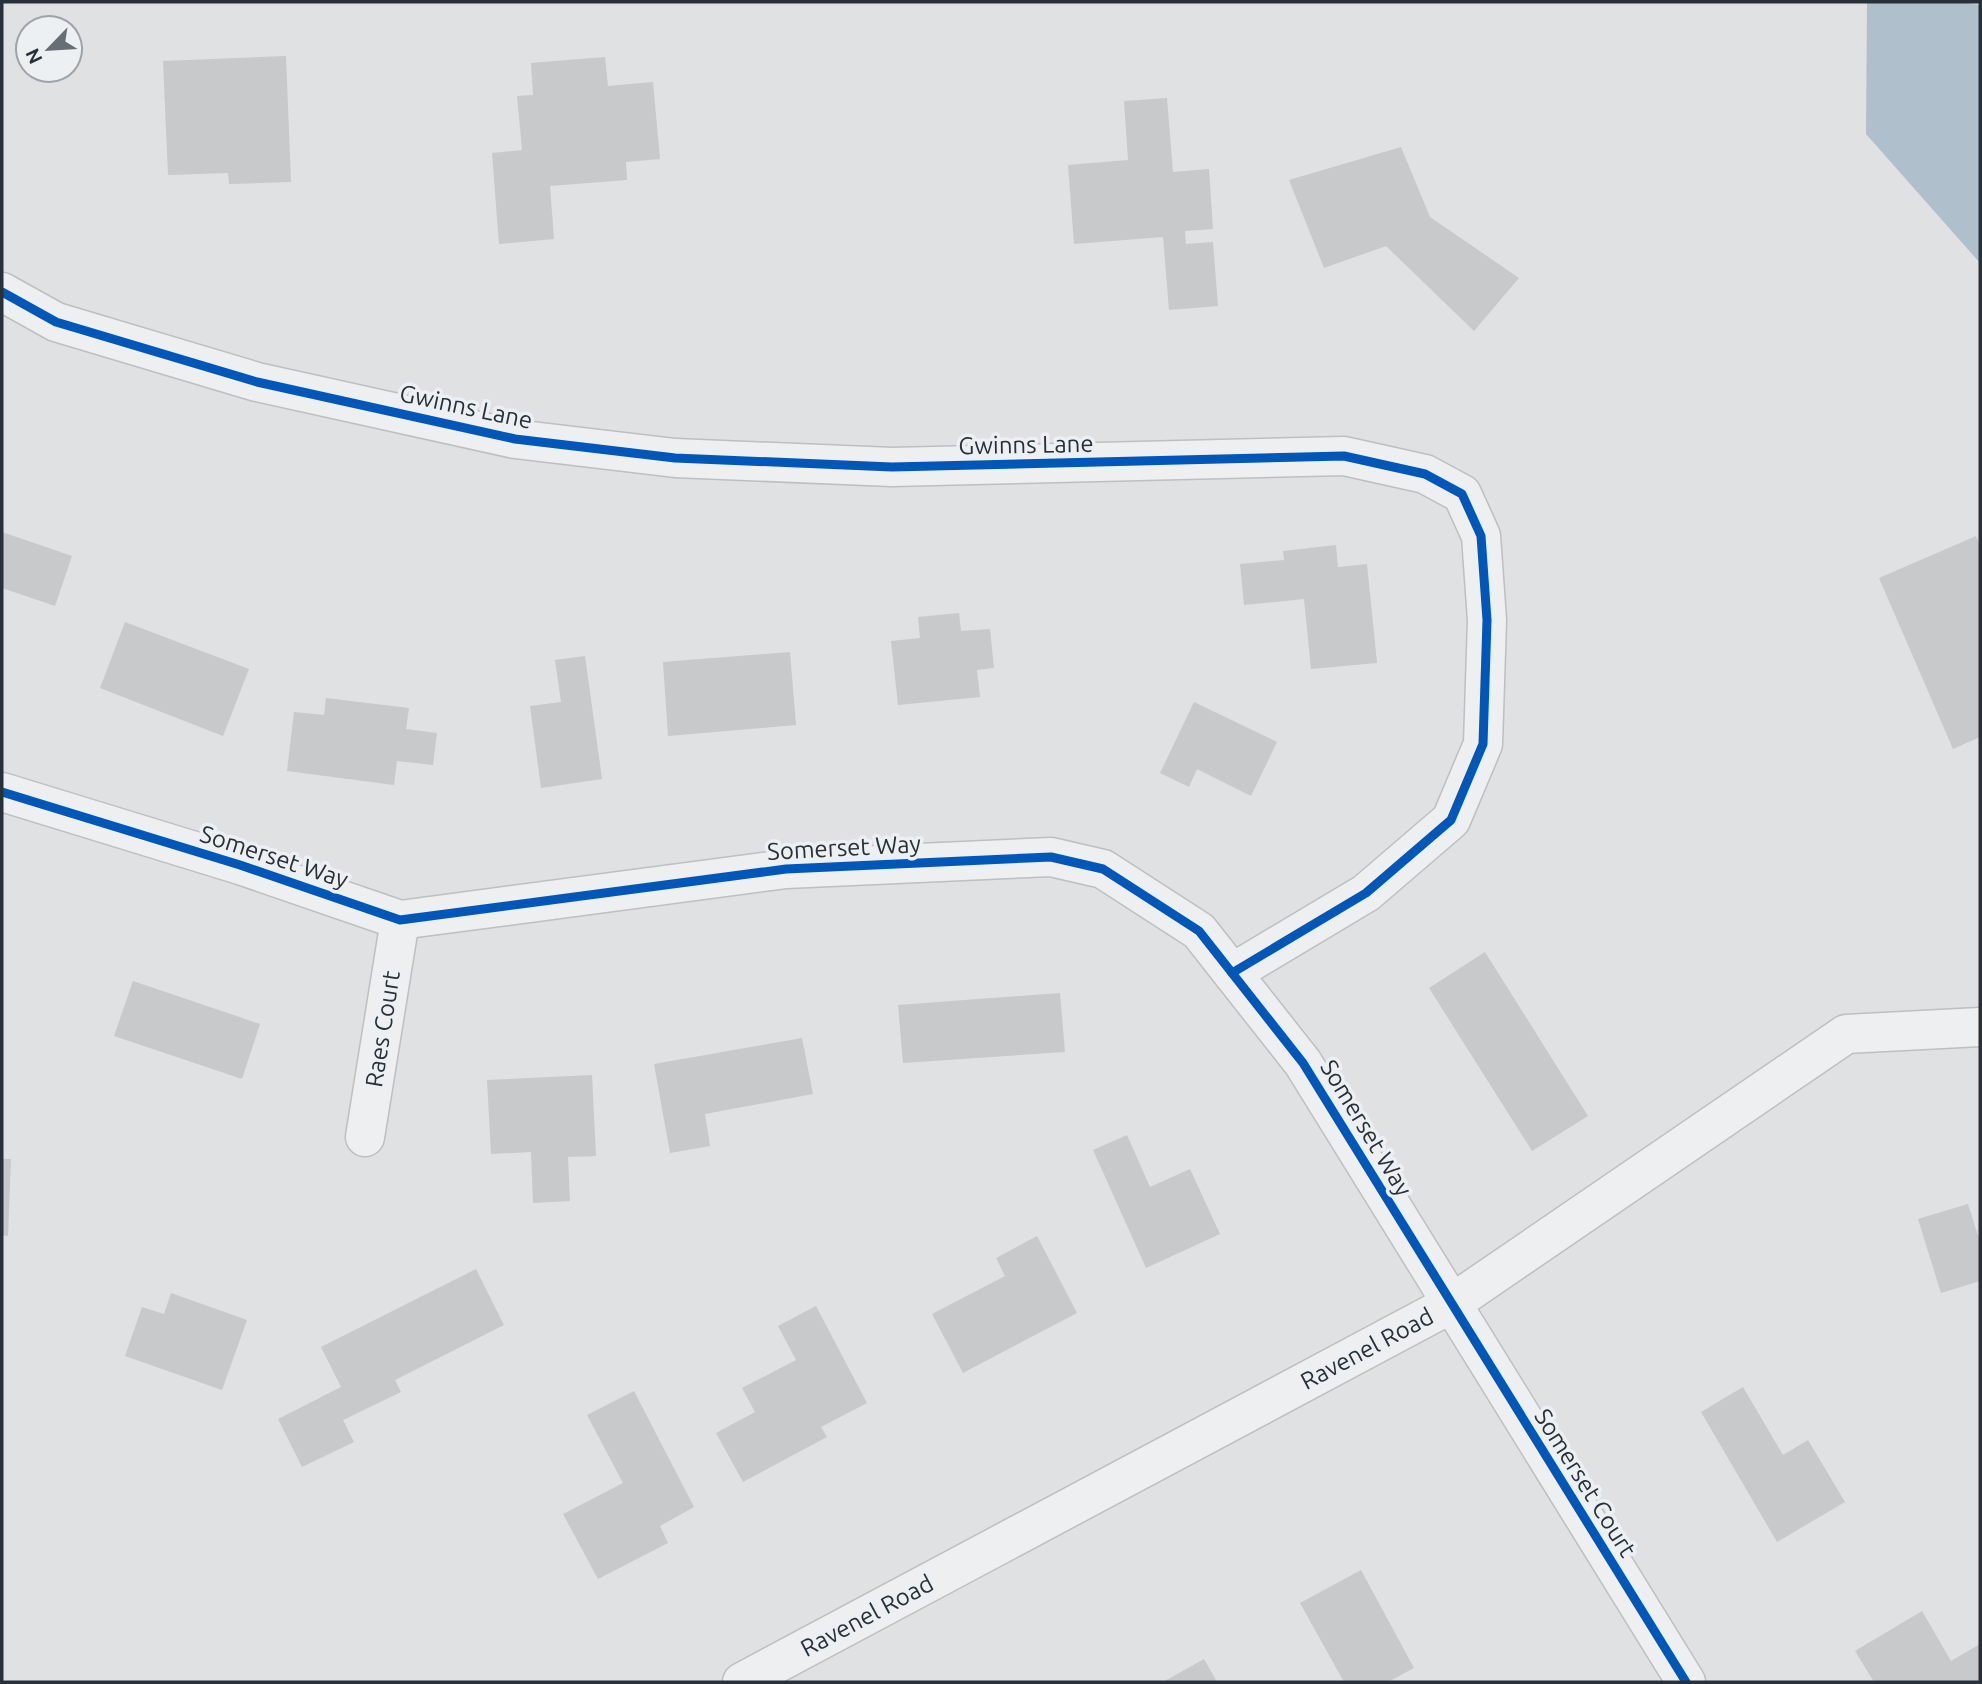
<svg xmlns="http://www.w3.org/2000/svg" width="1982" height="1684" viewBox="0 0 1982 1684" font-family="Ubuntu,sans-serif">
	<rect width="100%" height="100%" fill="#dfe1e3"/>
	<!-- water -->
	<path fill="#b0bfcc" d="M1867,2H1962L1980,5V263L1866,134Z"/>
	<!-- building -->
	<g fill="#c7c9cb">
		<path d="M286,56L291,182L229,184L228,173L168,175L163,61Z"/>
		<path d="M605,57L608,86L653,82L660,159L626,162L627,180L550,186L554,239L499,244L492,153L522,150L517,96L533,95L531,63Z"/>
		<path d="M1167,98L1173,172L1209,169L1213,229L1185,231L1186,244L1213,242L1218,306L1169,310L1163,237L1074,244L1068,165L1128,160L1124,101Z"/>
		<path d="M1401,147L1430,217L1519,278L1474,331L1386,246L1324,268L1289,180Z"/>
		<path d="M2,532L72,556L55,606L2,588Z"/>
		<path d="M1976,536L1980,546V737L1953,749L1879,578Z"/>
		<path d="M1336,545L1338,567L1367,564L1377,663L1311,669L1304,599L1244,605L1240,564L1284,560L1283,551Z"/>
		<path d="M959,613L961,631L990,629L994,668L977,670L980,697L898,705L891,641L920,638L918,617Z"/>
		<path d="M125,622L249,669L223,736L100,688Z"/>
		<path d="M790,652L796,725L668,736L663,662Z"/>
		<path d="M585,656L602,779L541,788L530,706L561,702L555,660Z"/>
		<path d="M326,698L409,708L406,729L437,733L433,765L397,761L394,785L287,771L294,712L324,715Z"/>
		<path d="M1194,702L1277,742L1251,796L1197,769L1189,787L1160,773Z"/>
		<path d="M1485,952L1588,1116L1532,1151L1429,988Z"/>
		<path d="M133,981L260,1024L242,1079L114,1036Z"/>
		<path d="M1060,993L1065,1052L903,1063L898,1005Z"/>
		<path d="M802,1038L813,1094L705,1114L710,1146L670,1153L654,1064Z"/>
		<path d="M592,1075L596,1156L568,1157L570,1201L533,1203L531,1152L491,1154L487,1080Z"/>
		<path d="M1127,1135L1150,1187L1190,1169L1220,1234L1146,1268L1093,1150Z"/>
		<path d="M2,1159H11L8,1236L2,1235Z"/>
		<path d="M1968,1204L1980,1242V1281L1941,1293L1918,1219Z"/>
		<path d="M1037,1236L1077,1313L963,1373L932,1314L1005,1276L996,1258Z"/>
		<path d="M476,1269L504,1325L395,1380L401,1392L343,1420L354,1442L302,1467L278,1419L341,1387L321,1347Z"/>
		<path d="M171,1293L247,1320L222,1390L125,1356L142,1307L164,1314Z"/>
		<path d="M816,1306L867,1403L821,1427L827,1437L743,1482L716,1433L755,1412L742,1388L796,1360L778,1326Z"/>
		<path d="M1743,1387L1783,1455L1808,1440L1845,1502L1777,1542L1701,1412Z"/>
		<path d="M634,1391L694,1507L660,1526L668,1543L598,1579L563,1514L623,1483L587,1415Z"/>
		<path d="M1361,1570L1414,1668L1388,1682H1344L1300,1603Z"/>
		<path d="M1922,1611L1951,1661L1980,1644V1682H1874L1855,1651Z"/>
		<path d="M1204,1659L1217,1682H1163Z"/>
	</g>
	<g fill="none" stroke-linecap="round" stroke-linejoin="round">
		<defs>
			<g id="street">
				<path d="M2,292L56,322L257,382L515,439L675,458L892,467L1344,456L1425,474L1462,494L1481,536L1487,620L1483,744L1451,820L1366,893L1232,973"/>
				<path d="M2,792L240,865L400,920L786,869L1051,857L1103,869L1199,931L1303,1063L1686,1682"/>
				<path d="M365,1137L400,920"/>
				<path d="M742,1682L1451,1304L1846,1034L1980,1027"/>
			</g>
		</defs>
		<!-- street casing -->
		<use href="#street" stroke="#bdbfc1" stroke-width="41"/>
		<!-- street -->
		<use href="#street" stroke="#eeeff0" stroke-width="38"/>
		<defs>
			<g id="cycleway">
				<path d="M2,292L56,322L257,382L515,439L675,458L892,467L1344,456L1425,474L1462,494L1481,536L1487,620L1483,744L1451,820L1366,893L1232,973"/>
				<path d="M2,792L240,865L400,920L786,869L1051,857L1103,869L1199,931L1303,1063L1686,1682"/>
			</g>
		</defs>
		<!-- cycleway casing -->
		<use href="#cycleway" stroke="#ecf0f3" stroke-width="13"/>
		<!-- cycleway -->
		<use href="#cycleway" stroke="#0057b8" stroke-width="9"/>
	</g>
	<g text-anchor="middle" stroke-width="7" stroke-linejoin="round" paint-order="stroke">
		<!-- street labels -->
		<g font-size="24" fill="#28303a" stroke="#ecf0f3">
			<text transform="translate(466 407) rotate(12)" y="8">Gwinns Lane</text>
			<text transform="translate(1026 445) rotate(-1)" y="8">Gwinns Lane</text>
			<text transform="translate(844 848) rotate(-3)" y="8">Somerset Way</text>
			<text transform="translate(274 857) rotate(18)" y="8">Somerset Way</text>
			<text transform="translate(383 1029) rotate(-81)" y="8">Raes Court</text>
			<text transform="translate(1366 1128) rotate(59)" y="8">Somerset Way</text>
			<text transform="translate(1367 1349) rotate(-28)" y="8">Ravenel Road</text>
			<text transform="translate(1585 1483) rotate(58)" y="8">Somerset Court</text>
			<text transform="translate(867 1616) rotate(-28)" y="8">Ravenel Road</text>
		</g>
	</g>
	<!-- border -->
	<rect width="1982" height="1684" fill="none" stroke="#28303a" stroke-width="7"/>
	<!-- north arrow -->
	<g transform="translate(49 49) rotate(245)"><circle r="33" fill="#ecf0f3" stroke="#9ea3a9" stroke-width="2"/>
	<path d="M0-5L12 26L0 18L-12 26Z" fill="#686e75"/>
	<text y="-10" font-size="19" font-weight="bold" text-anchor="middle" fill="#28303a">N</text>
	</g>
</svg>
